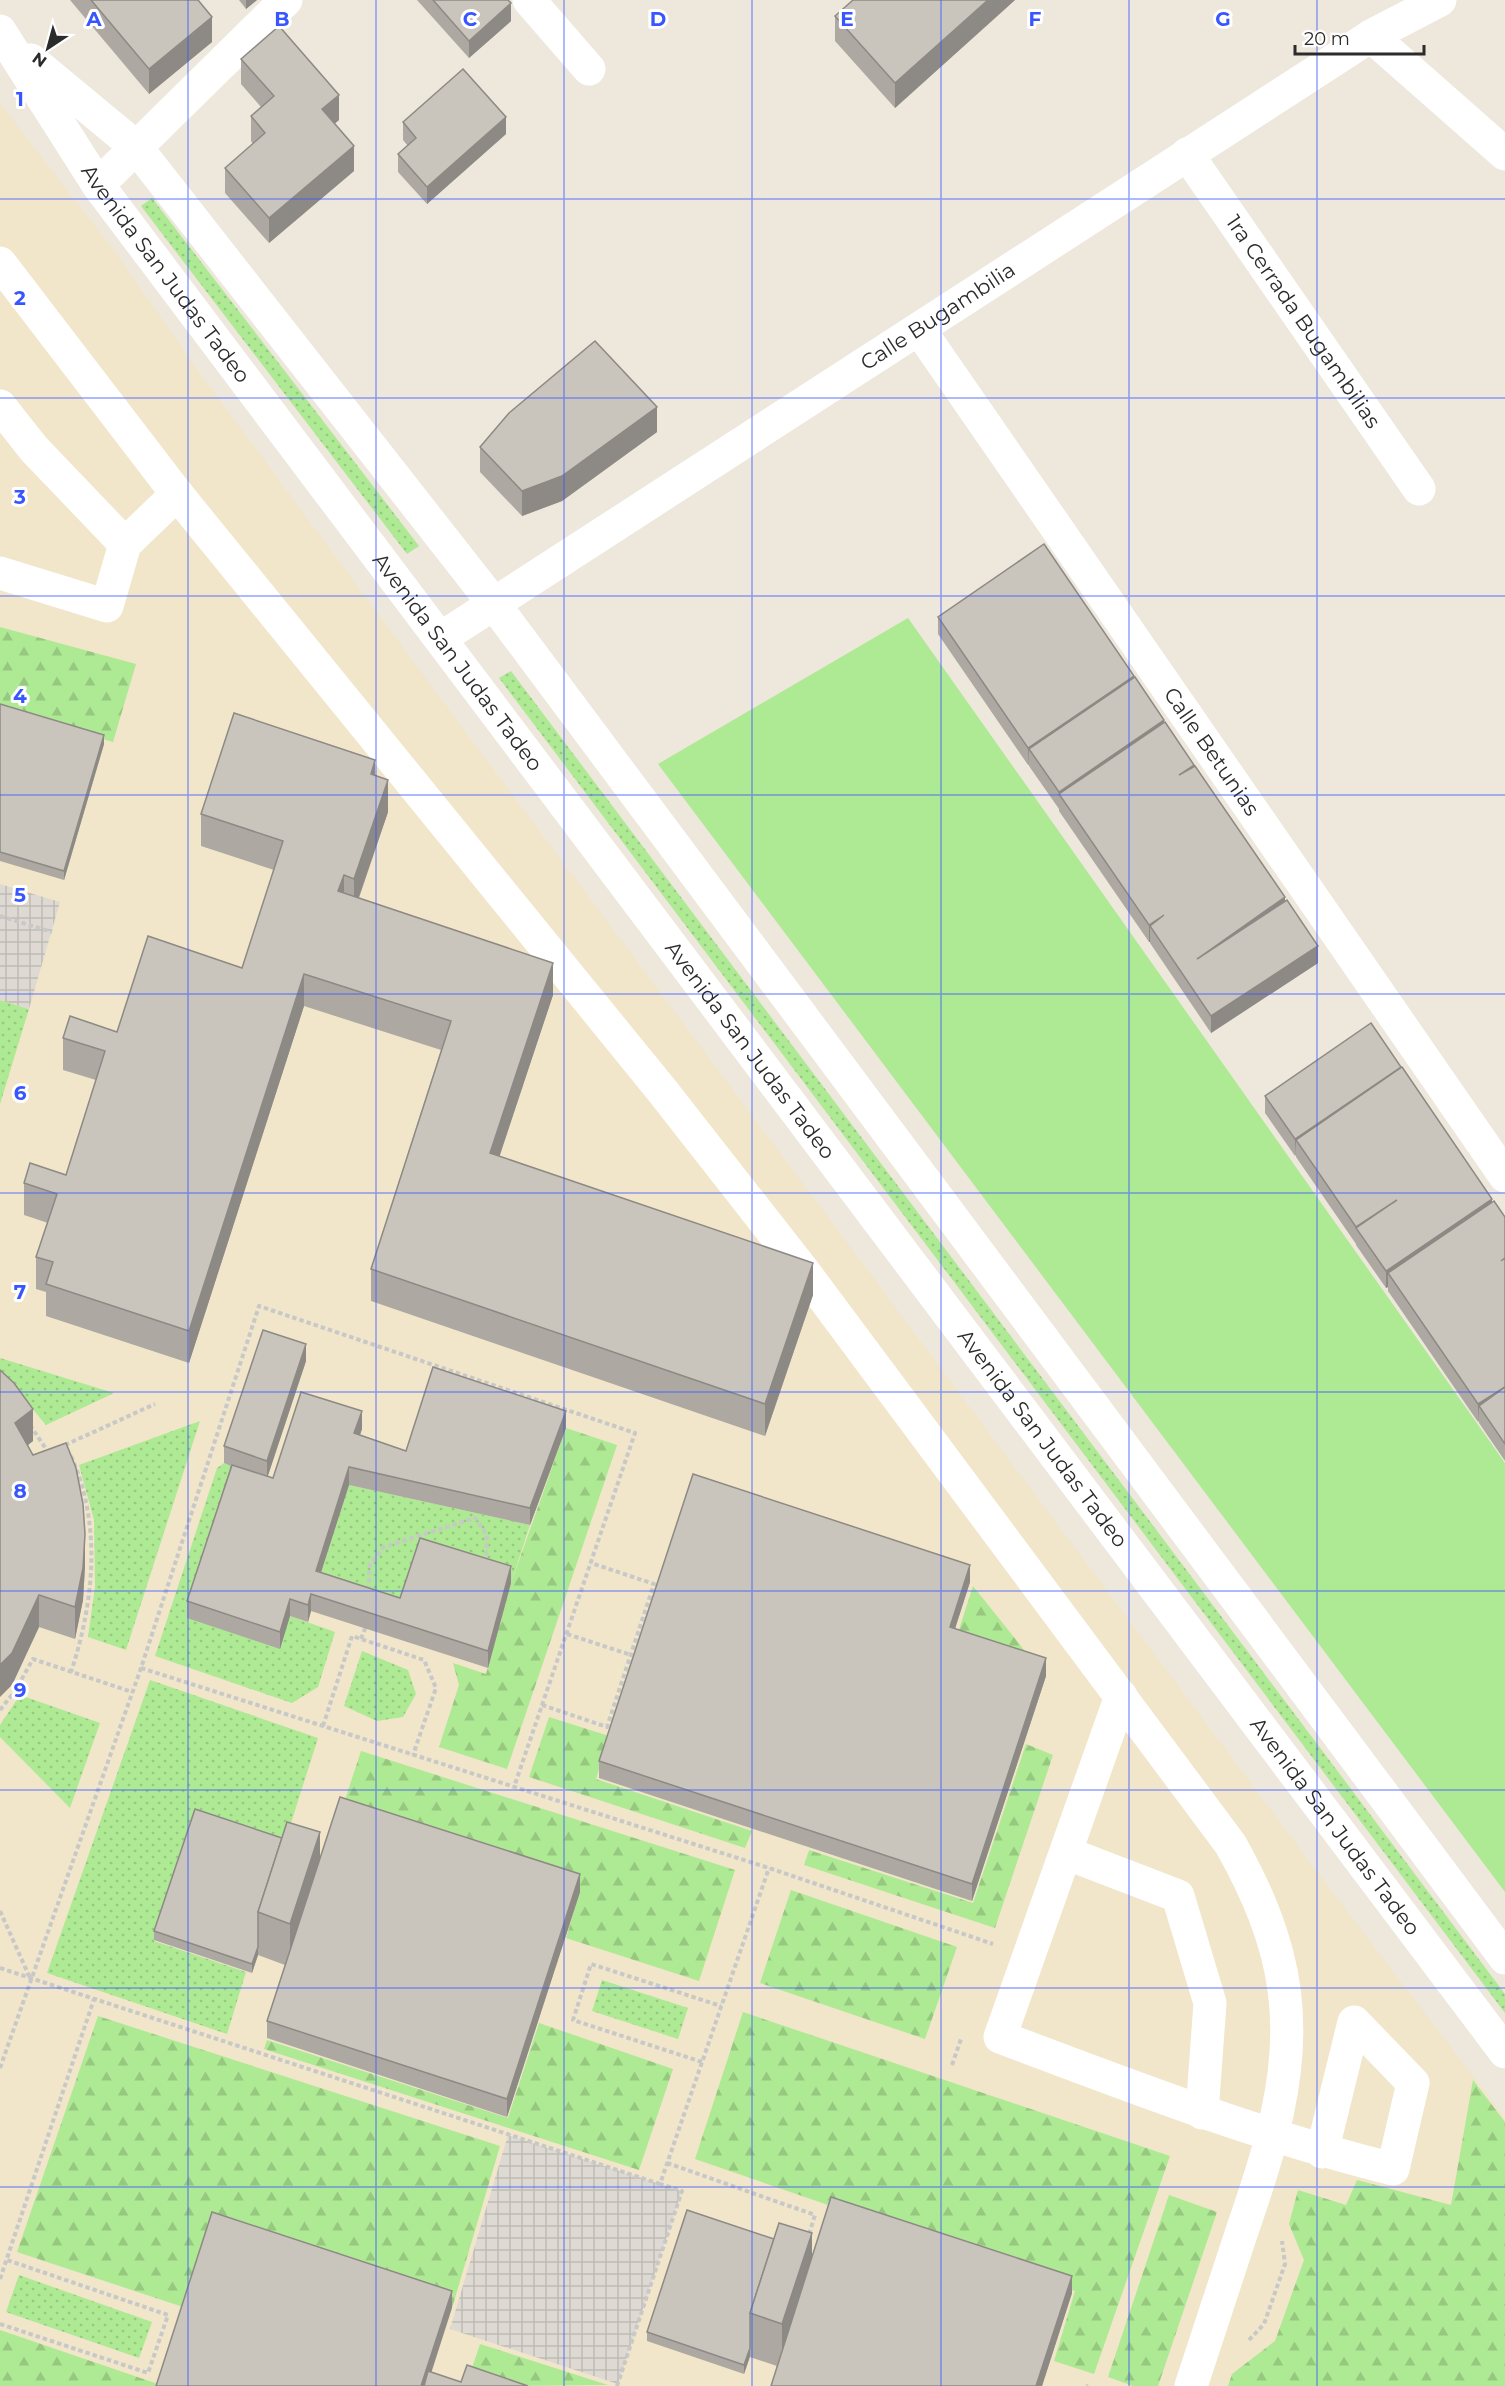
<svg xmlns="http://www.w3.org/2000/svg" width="1505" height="2386" viewBox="0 0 1505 2386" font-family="Montserrat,sans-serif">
	<defs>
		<pattern id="forest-firs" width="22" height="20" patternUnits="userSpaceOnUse" patternTransform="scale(1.5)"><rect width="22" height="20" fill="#aee994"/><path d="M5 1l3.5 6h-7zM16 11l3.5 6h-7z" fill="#96c880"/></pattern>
		<pattern id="garden-dots" width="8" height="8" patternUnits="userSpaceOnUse" patternTransform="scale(1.5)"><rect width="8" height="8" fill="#aee994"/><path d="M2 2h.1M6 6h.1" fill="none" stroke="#96c880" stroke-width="1.8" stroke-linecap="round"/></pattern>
		<pattern id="plaza-grid" width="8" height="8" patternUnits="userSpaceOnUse" patternTransform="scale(1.5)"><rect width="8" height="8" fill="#dedad3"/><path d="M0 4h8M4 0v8" fill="none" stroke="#bfbbb5"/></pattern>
	</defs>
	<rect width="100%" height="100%" fill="#eee7dc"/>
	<!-- education -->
	<path fill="#f1e6ca" d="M0,103L115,252L202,376L453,715L1312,1865L1505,2118V2386H0Z"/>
	<!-- grass -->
	<path fill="#aee994" d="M908,618L1505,1463V1892L658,764Z"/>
	<!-- forest -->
	<g fill="url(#forest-firs)">
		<path d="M0,627L136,664L113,742L0,709Z"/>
		<path d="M566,1428L617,1445L507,1769L439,1747L459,1685L453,1663L486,1674L511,1583Z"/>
		<path d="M973,1586L1041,1671L955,1642Z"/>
		<path d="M549,1717L609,1736L596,1779L752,1831L745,1848L529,1777Z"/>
		<path d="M1026,1744L1053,1755L995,1928L804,1865L809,1850L973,1903Z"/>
		<path d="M361,1751L735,1870L699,1981L566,1938L580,1891L341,1812Z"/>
		<path d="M791,1890L957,1947L925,2039L760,1983Z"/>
		<path d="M743,2012L1170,2156L1094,2374L1054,2361L1075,2291L830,2211L831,2206L695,2159Z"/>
		<path d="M98,2016L500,2146L452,2308L212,2229L186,2308L17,2252Z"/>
		<path d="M539,2023L673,2069L639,2170L264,2049L267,2040L508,2118Z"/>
		<path d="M1473,2080L1505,2122V2386H1228L1232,2374L1275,2341L1304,2260L1289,2224L1298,2190L1346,2205L1357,2180L1451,2205Z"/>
		<path d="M1169,2195L1217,2212L1158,2386H1133L1108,2377Z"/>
		<path d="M0,2330L158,2384V2386H0Z"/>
		<path d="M480,2344L608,2385L514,2386L471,2371Z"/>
	</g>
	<!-- garden -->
	<g fill="url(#garden-dots)">
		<path d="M152,198L419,546L407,554L141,206Z"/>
		<path d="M511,671L1505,1994V2013L499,678Z"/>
		<path d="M0,1000L29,1009L0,1104Z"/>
		<path d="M0,1358L114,1393L46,1425L31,1407L0,1381Z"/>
		<path d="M200,1421L126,1650L88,1637L95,1587L94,1520L79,1465Z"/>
		<path d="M224,1463L236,1468L290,1616L335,1632L318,1687L292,1703L155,1656L217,1468Z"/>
		<path d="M349,1485L530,1525L511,1583L400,1615L316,1588Z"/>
		<path d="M362,1651L408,1670L416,1694L403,1717L377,1721L344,1706Z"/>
		<path d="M150,1680L318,1738L284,1845L194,1816L154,1941L246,1972L227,2034L47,1973Z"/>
		<path d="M20,1695L100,1723L70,1808L0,1737V1725Z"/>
		<path d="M602,1980L688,2008L678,2039L592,2011Z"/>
		<path d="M19,2275L152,2322L139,2358L6,2312Z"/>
	</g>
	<!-- plaza -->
	<g fill="url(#plaza-grid)">
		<path d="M0,884L60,902L29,1009L0,1000Z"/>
		<path d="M508,2135L682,2191L618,2384L450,2329Z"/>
	</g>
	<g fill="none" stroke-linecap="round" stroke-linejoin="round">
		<!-- path -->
		<g stroke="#c8c8c8" stroke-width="4" stroke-dasharray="4.5 3" stroke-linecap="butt">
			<path d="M0,916L52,932"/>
			<path d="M30,1425L48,1452"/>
			<path d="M65,1445L155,1404"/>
			<path d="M71,1456C102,1524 94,1603 71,1672"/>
			<path d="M368,1590L370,1564L384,1547L475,1518L487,1535L486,1563"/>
			<path d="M567,1634L631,1655"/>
			<path d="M361,1639L366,1626"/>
			<path d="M141,1668L769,1868L993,1944"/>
			<path d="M542,1705L607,1727L654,1584L591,1563"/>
			<path d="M0,1710L15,1691L33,1659L132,1692"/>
			<path d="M323,1726L352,1636L424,1660L436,1688L413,1755"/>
			<path d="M0,1911L30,1978"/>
			<path d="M0,1968L660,2184"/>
			<path d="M702,2062L573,2020L591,1964L721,2006"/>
			<path d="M952,2065L961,2039"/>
			<path d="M0,2068L141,1668L259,1306L635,1433L514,1787"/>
			<path d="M667,2163L815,2215L809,2234"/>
			<path d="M0,2279L94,1999"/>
			<path d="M0,2324L148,2373L168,2315L7,2260"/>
			<path d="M1249,2340L1264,2324L1285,2264L1282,2241"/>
			<path d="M617,2386L682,2191L660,2184L769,1868"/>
			<path d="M1087,2386L1088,2385"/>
		</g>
		<!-- minor -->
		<g stroke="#fff" stroke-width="33">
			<path d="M529,0L589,69"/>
			<path id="s1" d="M0,31L98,185L1505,2052"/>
			<path d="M1371,36L1505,154"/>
			<path d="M31,60L136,147L494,604L1505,1958"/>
			<path id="s2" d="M1187,154L1419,489"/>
			<path d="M98,185L286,0"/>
			<path d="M0,263L177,494L664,1093L805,1273L1231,1845C1256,1890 1277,1937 1284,1989C1296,2074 1268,2155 1241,2234C1224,2285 1208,2335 1191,2386"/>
			<path id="s3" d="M919,329L1505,1176"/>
			<path d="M0,406L34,449L125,544"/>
			<path d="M0,573L107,606L125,544L177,494"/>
			<path id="s4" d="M441,638L1371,36L1440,0"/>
			<path d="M1121,1696L1000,2037C1130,2086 1259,2136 1393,2169L1413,2083L1354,2022L1322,2152"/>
			<path d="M1066,1853L1178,1896L1210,2003L1202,2113"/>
		</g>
	</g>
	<!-- wall -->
	<g fill="#ada9a2">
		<path d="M70,0H198L212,42L149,94Z"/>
		<path d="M239,0H257L246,9Z"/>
		<path d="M417,0H508L511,21L469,58Z"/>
		<path d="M853,0H1015L895,108L835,41V16Z"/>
		<path d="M241,59L339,120L334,124L354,171L269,243L225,193V168L253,144L251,141V116L261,107L241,84Z"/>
		<path d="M403,122L506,134L427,204L398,172V154L408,146L403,140Z"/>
		<path d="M657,432L562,501L522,516L480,472V447Z"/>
		<path d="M938,617L1134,678L1285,901L1318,963L1211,1033L1150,943V942H1149L1059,811V809L1029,766V765H1028L938,634Z"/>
		<path d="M0,704L104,744L64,880L0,861Z"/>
		<path d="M375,776L388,812L359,898L553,995L499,1156L813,1295L765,1436L371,1301V1269L441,1050L304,1006L189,1363L46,1316V1292L36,1289V1257L48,1223L24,1215V1183L66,1175L96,1080L63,1070V1038L117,1032L242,968L274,870L201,846V814Z"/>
		<path d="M1401,1068L1492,1202L1505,1217V1461L1479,1423V1421L1478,1422L1388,1291V1287L1386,1288L1356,1245V1244L1296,1157V1155L1295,1156L1265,1113V1096Z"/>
		<path d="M306,1361L268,1476L273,1478L362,1429L360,1435L406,1451L566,1428L530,1525L349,1485L321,1572L400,1598L511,1583L488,1668L311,1611L308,1622L290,1616L280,1649L187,1618V1601L231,1466L224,1463V1446Z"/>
		<path d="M0,1370L33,1441L28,1445L85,1566L83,1600L75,1639L39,1627L12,1685Z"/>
		<path d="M970,1582L955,1629L1046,1676L972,1901L599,1778V1761Z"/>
		<path d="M320,1858L580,1892L507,2117L267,2038V2021L285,1965L258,1955L252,1973L154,1940V1931Z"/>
		<path d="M812,2259L1072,2293L1042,2386H771L777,2366L750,2357L744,2374L647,2341V2332Z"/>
	</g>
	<!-- shaded-wall -->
	<g fill="#8d8984">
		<path d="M246,0H257L246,9Z"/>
		<path d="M988,0H1015L895,108V83Z"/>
		<path d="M511,3V21L469,58V41Z"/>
		<path d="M212,17V42L149,94V69Z"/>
		<path d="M339,95V120L322,134V109Z"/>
		<path d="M506,117V134L427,204V187Z"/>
		<path d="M354,146V171L269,243V218Z"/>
		<path d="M657,407V432L562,501L522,516V491Z"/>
		<path d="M1134,676V693L1029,749L1028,765V748Z"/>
		<path d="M1164,720V737L1059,794V809V792Z"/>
		<path d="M104,735V744L64,880V871Z"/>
		<path d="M375,760V792L371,774Z"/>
		<path d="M388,780V812L354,911V879Z"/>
		<path d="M344,875V907L338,891Z"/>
		<path d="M1285,897V914L1197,959Z"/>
		<path d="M1164,915L1150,926V942H1149V925Z"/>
		<path d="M1318,946V963L1211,1033V1016Z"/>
		<path d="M553,963V995L490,1185V1153Z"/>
		<path d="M304,974V1006L189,1363V1331Z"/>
		<path d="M1401,1067V1084L1296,1140L1295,1156V1139Z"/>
		<path d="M1492,1199V1216L1388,1273V1287L1386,1288V1271Z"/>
		<path d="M813,1263V1295L765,1436V1404Z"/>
		<path d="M306,1344V1361L267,1478V1461Z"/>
		<path d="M1505,1387L1479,1406L1478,1422V1404Z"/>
		<path d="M33,1409V1441L15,1455V1423Z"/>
		<path d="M362,1411V1429L354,1451V1433Z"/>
		<path d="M566,1411V1428L530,1525V1508Z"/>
		<path d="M349,1467V1485L316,1588V1571Z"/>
		<path d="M85,1534V1566L83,1600L75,1639V1607Z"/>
		<path d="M970,1565V1582L950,1644V1627Z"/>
		<path d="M511,1566V1583L488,1668V1651Z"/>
		<path d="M311,1594V1611L308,1622V1605Z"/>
		<path d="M39,1595V1627L12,1685L0,1697V1665Z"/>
		<path d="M290,1599V1616L280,1649V1632Z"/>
		<path d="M1046,1658V1676L972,1901V1884Z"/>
		<path d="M320,1832V1876L290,1967V1924Z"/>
		<path d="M580,1874V1892L507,2117V2099Z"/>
		<path d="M258,1947V1955L252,1973V1964Z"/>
		<path d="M812,2233V2276L782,2368V2324Z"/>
		<path d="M1072,2276V2293L1042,2386H1036Z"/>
		<path d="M452,2291V2308L427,2386H421Z"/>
		<path d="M750,2348V2356L744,2374V2365Z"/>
	</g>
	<!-- building -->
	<g fill="#c9c4bc" stroke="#8d8984" stroke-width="1.5">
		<path d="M91,0H198L212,17L149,69Z"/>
		<path d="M433,0H508L511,3L469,41Z"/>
		<path d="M853,0H988L895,83L835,16Z"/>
		<path d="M279,26L339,95L322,109L354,146L269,218L225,168L265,133L251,116L274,96L241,59Z"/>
		<path d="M463,69L506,117L427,187L398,154L416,138L403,122Z"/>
		<path d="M595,341L657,407L562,476L522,491L480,447L509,413Z"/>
		<path d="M1044,544L1134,676L1028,748L938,617Z"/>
		<path d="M1135,677L1164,720L1059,792L1029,749Z"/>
		<path d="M0,704L104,735L64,871L0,852Z"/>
		<path d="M234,713L375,760L371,774L388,780L354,879L344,875L338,891L553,963L490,1153L813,1263L765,1404L371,1269L451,1021L304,974L189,1331L46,1284L53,1262L36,1257L57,1194L24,1183L30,1163L66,1175L105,1051L63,1038L70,1016L117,1032L148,936L242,968L283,841L201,814Z"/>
		<path d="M1165,722L1194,765L1179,775L1195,766L1285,897L1197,959L1287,900L1318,946L1211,1016L1150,926L1164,915L1149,925L1059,794Z"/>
		<path d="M1371,1023L1401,1067L1295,1139L1265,1096Z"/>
		<path d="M1402,1067L1492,1199L1386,1271L1356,1228L1397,1200L1356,1227L1296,1140Z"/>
		<path d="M1494,1201L1505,1217V1258L1501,1261L1505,1258V1387L1478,1404L1388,1273Z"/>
		<path d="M263,1330L306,1344L267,1461L224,1446Z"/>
		<path d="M433,1367L566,1411L530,1508L349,1467L316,1571L400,1598L420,1538L511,1566L488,1651L311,1594L308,1605L290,1599L280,1632L187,1601L232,1465L273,1478L301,1392L362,1411L354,1433L406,1451Z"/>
		<path d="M0,1370L14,1383L33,1409L15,1423L33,1455L66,1443L76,1468L83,1504L85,1534L83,1568L75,1607L39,1595L12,1653L0,1665Z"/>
		<path d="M1505,1387V1444L1479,1406Z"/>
		<path d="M693,1474L970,1565L950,1627L1046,1658L972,1884L599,1761Z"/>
		<path d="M340,1797L580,1874L507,2099L267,2021Z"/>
		<path d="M195,1809L282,1838L258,1912V1947L252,1964L154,1931Z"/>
		<path d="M287,1822L320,1832L290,1924L258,1912Z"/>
		<path d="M831,2197L1072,2276L1036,2386H771Z"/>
		<path d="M687,2210L774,2239L750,2313V2348L744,2365L647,2332Z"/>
		<path d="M212,2212L452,2291L421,2386H156Z"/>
		<path d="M779,2223L812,2233L782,2324L750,2313Z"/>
		<path d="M467,2365L528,2386H424L428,2371L461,2382Z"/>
	</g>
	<!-- grid -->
	<path fill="none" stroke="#3856ff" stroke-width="1.5" stroke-opacity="0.55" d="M188,0V2386M376,0V2386M564,0V2386M752,0V2386M941,0V2386M1129,0V2386M1317,0V2386M0,199H1505M0,398H1505M0,596H1505M0,795H1505M0,994H1505M0,1193H1505M0,1392H1505M0,1591H1505M0,1790H1505M0,1988H1505M0,2187H1505"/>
	<g text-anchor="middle" stroke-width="6" stroke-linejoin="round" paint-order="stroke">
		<!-- street labels -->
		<g font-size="21" fill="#2b2b2b" stroke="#fff">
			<text dy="7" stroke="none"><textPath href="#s1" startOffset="294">Avenida San Judas Tadeo</textPath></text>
			<text dy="7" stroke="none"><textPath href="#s4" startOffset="592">Calle Bugambilia</textPath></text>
			<text dy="7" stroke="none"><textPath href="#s2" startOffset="204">1ra Cerrada Bugambilias</textPath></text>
			<text dy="7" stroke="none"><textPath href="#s1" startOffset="780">Avenida San Judas Tadeo</textPath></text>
			<text dy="7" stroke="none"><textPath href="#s3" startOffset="514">Calle Betunias</textPath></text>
			<text dy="7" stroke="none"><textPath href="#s1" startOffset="1266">Avenida San Judas Tadeo</textPath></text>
			<text dy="7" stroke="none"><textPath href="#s1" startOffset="1752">Avenida San Judas Tadeo</textPath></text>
			<text dy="7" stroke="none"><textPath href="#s1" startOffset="2238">Avenida San Judas Tadeo</textPath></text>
		</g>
	</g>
	<g font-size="20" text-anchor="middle" font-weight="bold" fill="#3856ff" stroke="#fff" stroke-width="6" stroke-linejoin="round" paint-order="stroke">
		<text x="94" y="26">A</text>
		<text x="282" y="26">B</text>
		<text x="470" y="26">C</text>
		<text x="658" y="26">D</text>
		<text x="847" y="26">E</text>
		<text x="1035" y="26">F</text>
		<text x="1223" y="26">G</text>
		<text x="20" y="106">1</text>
		<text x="20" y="305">2</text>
		<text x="20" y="504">3</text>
		<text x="20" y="703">4</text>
		<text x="20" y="902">5</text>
		<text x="20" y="1100">6</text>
		<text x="20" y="1299">7</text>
		<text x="20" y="1498">8</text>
		<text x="20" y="1697">9</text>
	</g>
	<!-- north arrow -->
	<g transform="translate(48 48) rotate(216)" stroke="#ffffff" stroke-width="4.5" paint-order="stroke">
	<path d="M0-4.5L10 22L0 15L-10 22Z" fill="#2b2b2b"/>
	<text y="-9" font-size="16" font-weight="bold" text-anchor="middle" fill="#2b2b2b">N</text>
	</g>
	<!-- scale -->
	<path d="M1295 45v9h129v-9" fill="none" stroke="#2b2b2b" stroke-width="3"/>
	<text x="1304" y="45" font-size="18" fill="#2b2b2b" stroke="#ffffff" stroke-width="4.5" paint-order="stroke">20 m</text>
</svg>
